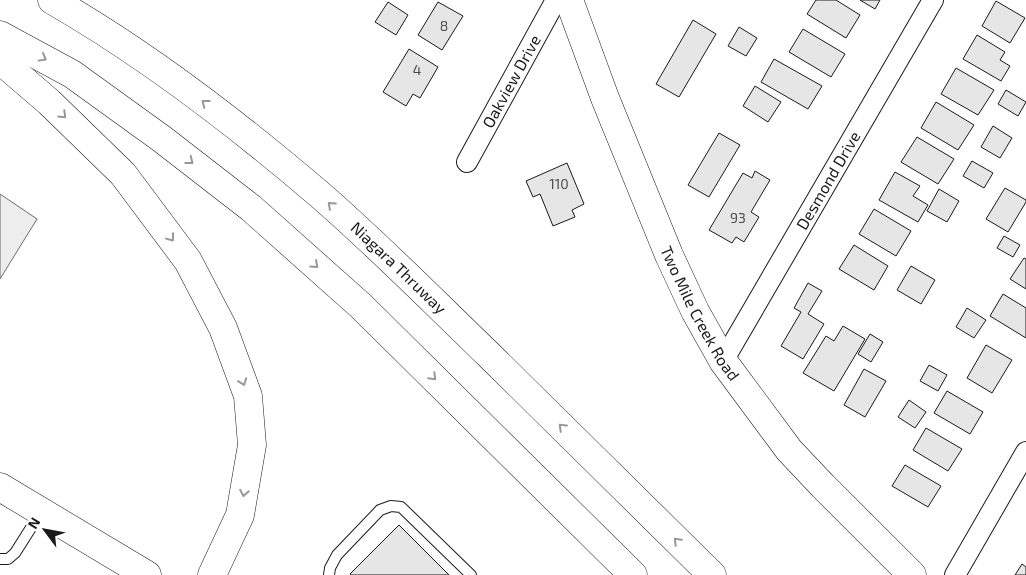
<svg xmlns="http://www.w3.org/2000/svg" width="1026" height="575" viewBox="0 0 1026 575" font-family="'Exo 2',sans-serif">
	<rect width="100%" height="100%" fill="#fff"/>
	<!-- parking -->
	<path fill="#ededed" stroke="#6a6a6a" d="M0,194L37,219L0,279Z"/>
	<!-- building -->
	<g fill="#e6e6e6" stroke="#1a1a1a">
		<path d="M816,0H836L860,15L846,38L807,14Z"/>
		<path d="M860,0H880L875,9Z"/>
		<path d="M996,1L1025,18L1010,43L982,26Z"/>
		<path d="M388,2L408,15L396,35L375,22Z"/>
		<path d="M438,2L463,16L442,50L418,35Z"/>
		<path d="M693,20L716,34L679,97L656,84Z"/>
		<path d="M739,27L757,38L746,56L728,46Z"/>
		<path d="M803,29L845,54L831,77L789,52Z"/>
		<path d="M977,35L1005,52L1000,60L1010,66L1001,81L963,59Z"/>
		<path d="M409,49L438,67L420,98L413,94L406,106L383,92Z"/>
		<path d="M774,59L822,86L808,109L761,82Z"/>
		<path d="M956,68L994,90L978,115L941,94Z"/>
		<path d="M755,86L781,102L768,122L743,106Z"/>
		<path d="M1006,90L1026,102L1018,116L998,104Z"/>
		<path d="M936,102L974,125L958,150L921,128Z"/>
		<path d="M993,126L1012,138L1000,158L981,147Z"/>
		<path d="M719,133L740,145L709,197L688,185Z"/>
		<path d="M917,137L954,159L938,184L901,162Z"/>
		<path d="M972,161L993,173L984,188L963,176Z"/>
		<path d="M567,163L584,204L572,210L575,217L553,226L540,194L533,197L526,181Z"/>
		<path d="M755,171L770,180L751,212L759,217L744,242L736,237L732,243L709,230L743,173L752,178Z"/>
		<path d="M895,172L920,186L913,196L928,205L918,222L879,200Z"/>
		<path d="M1005,188L1026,200V202L1008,232L986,219Z"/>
		<path d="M939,189L959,201L947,222L927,211Z"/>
		<path d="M874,209L911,231L896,256L859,234Z"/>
		<path d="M1004,236L1020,245L1013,257L997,248Z"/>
		<path d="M854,245L888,266L874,290L839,269Z"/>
		<path d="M1024,258L1026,259V289L1010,279Z"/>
		<path d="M911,266L935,280L921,304L897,290Z"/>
		<path d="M808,283L822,291L808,314L824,324L803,359L781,346L801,312L794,308Z"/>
		<path d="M1003,294L1026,308V338L990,316Z"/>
		<path d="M967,308L986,320L974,338L956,327Z"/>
		<path d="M843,326L865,339L834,391L803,373L826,336L834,341Z"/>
		<path d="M870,334L883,342L871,362L858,354Z"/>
		<path d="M986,345L1012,360L992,393L967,378Z"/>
		<path d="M929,365L947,375L938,391L920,381Z"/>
		<path d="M864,369L886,381L865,417L844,405Z"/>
		<path d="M947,391L983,412L970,434L934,413Z"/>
		<path d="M909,400L926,412L915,428L898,417Z"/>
		<path d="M926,428L962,449L948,471L913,450Z"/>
		<path d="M905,465L941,486L928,507L892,486Z"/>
		<path d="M399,525L449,575H351L350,574Z"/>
		<path d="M1022,564L1026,567V575H1015Z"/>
	</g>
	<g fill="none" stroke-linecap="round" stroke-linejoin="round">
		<defs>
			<g id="lane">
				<path d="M0,559H8L15,553L41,512"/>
				<path d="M329,575L330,568L337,555L380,510L391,506L401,507L471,575"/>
			</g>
			<g id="street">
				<path id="s1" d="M467,162L556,0"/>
				<path id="s2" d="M723,361L933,0"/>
				<path d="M955,575L1026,452"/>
			</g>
			<g id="secondary">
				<path id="s3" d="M569,0L605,98L669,255L695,311L723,361L789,450L823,486L912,575"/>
				<path d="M0,487L147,575"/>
			</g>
			<g id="highway">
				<path id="s4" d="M52,0C146,54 236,123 319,194C378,245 433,301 489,355C563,428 638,502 712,575"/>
				<path d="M0,35L72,74L162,139L251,208L361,306L633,575"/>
				<path d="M0,60L49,102L123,174L188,261L223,328L248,396L252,445L240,515L212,575"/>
			</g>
		</defs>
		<!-- lane casing -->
		<use href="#lane" stroke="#1a1a1a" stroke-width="12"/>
		<!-- street casing -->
		<use href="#street" stroke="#1a1a1a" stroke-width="22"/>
		<!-- secondary casing -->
		<use href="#secondary" stroke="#1a1a1a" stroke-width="29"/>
		<!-- highway casing -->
		<use href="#highway" stroke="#1a1a1a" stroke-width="29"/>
		<!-- lane -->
		<use href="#lane" stroke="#fff" stroke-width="10"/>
		<!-- street -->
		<use href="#street" stroke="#fff" stroke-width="20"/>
		<!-- secondary -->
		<use href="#secondary" stroke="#fff" stroke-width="28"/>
		<!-- highway -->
		<use href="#highway" stroke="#fff" stroke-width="28"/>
	</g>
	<!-- one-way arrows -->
	<defs><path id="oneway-chevron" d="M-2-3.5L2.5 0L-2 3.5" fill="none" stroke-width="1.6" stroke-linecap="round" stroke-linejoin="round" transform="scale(1.25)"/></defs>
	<g stroke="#989898">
		<use href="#oneway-chevron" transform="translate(43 58) rotate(29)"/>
		<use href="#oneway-chevron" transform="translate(205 103) rotate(-142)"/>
		<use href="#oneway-chevron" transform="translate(63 115) rotate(44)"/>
		<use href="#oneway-chevron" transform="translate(190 161) rotate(38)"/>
		<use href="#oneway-chevron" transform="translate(331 205) rotate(-138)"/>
		<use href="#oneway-chevron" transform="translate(171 238) rotate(53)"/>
		<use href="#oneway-chevron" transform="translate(315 265) rotate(42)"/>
		<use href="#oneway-chevron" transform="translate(433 377) rotate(45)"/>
		<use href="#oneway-chevron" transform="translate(243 382) rotate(70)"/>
		<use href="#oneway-chevron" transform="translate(562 427) rotate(-136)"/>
		<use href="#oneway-chevron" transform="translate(244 493) rotate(100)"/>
		<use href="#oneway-chevron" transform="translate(677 541) rotate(-135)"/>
	</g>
	<g text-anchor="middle" stroke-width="4" stroke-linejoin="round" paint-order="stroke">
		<!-- number labels -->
		<g font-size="14" fill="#4d4d4d">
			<text x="444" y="31">8</text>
			<text x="417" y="75">4</text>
			<text x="559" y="189">110</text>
			<text x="738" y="223">93</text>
		</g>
		<!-- street labels -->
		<g font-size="16" fill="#1a1a1a" stroke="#fff">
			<text dy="6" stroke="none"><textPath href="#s1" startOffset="92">Oakview Drive</textPath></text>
			<text dy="6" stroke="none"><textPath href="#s2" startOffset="209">Desmond Drive</textPath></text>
			<text dy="6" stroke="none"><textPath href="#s4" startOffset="439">Niagara Thruway</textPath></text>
			<text dy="6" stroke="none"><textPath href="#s3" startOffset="340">Two Mile Creek Road</textPath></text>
		</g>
	</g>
	<!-- north arrow -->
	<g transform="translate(45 530) rotate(302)" stroke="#ffffff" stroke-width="4" paint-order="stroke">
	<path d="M0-4L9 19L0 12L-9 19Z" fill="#1a1a1a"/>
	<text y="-8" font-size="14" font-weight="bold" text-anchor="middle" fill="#1a1a1a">N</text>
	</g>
</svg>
